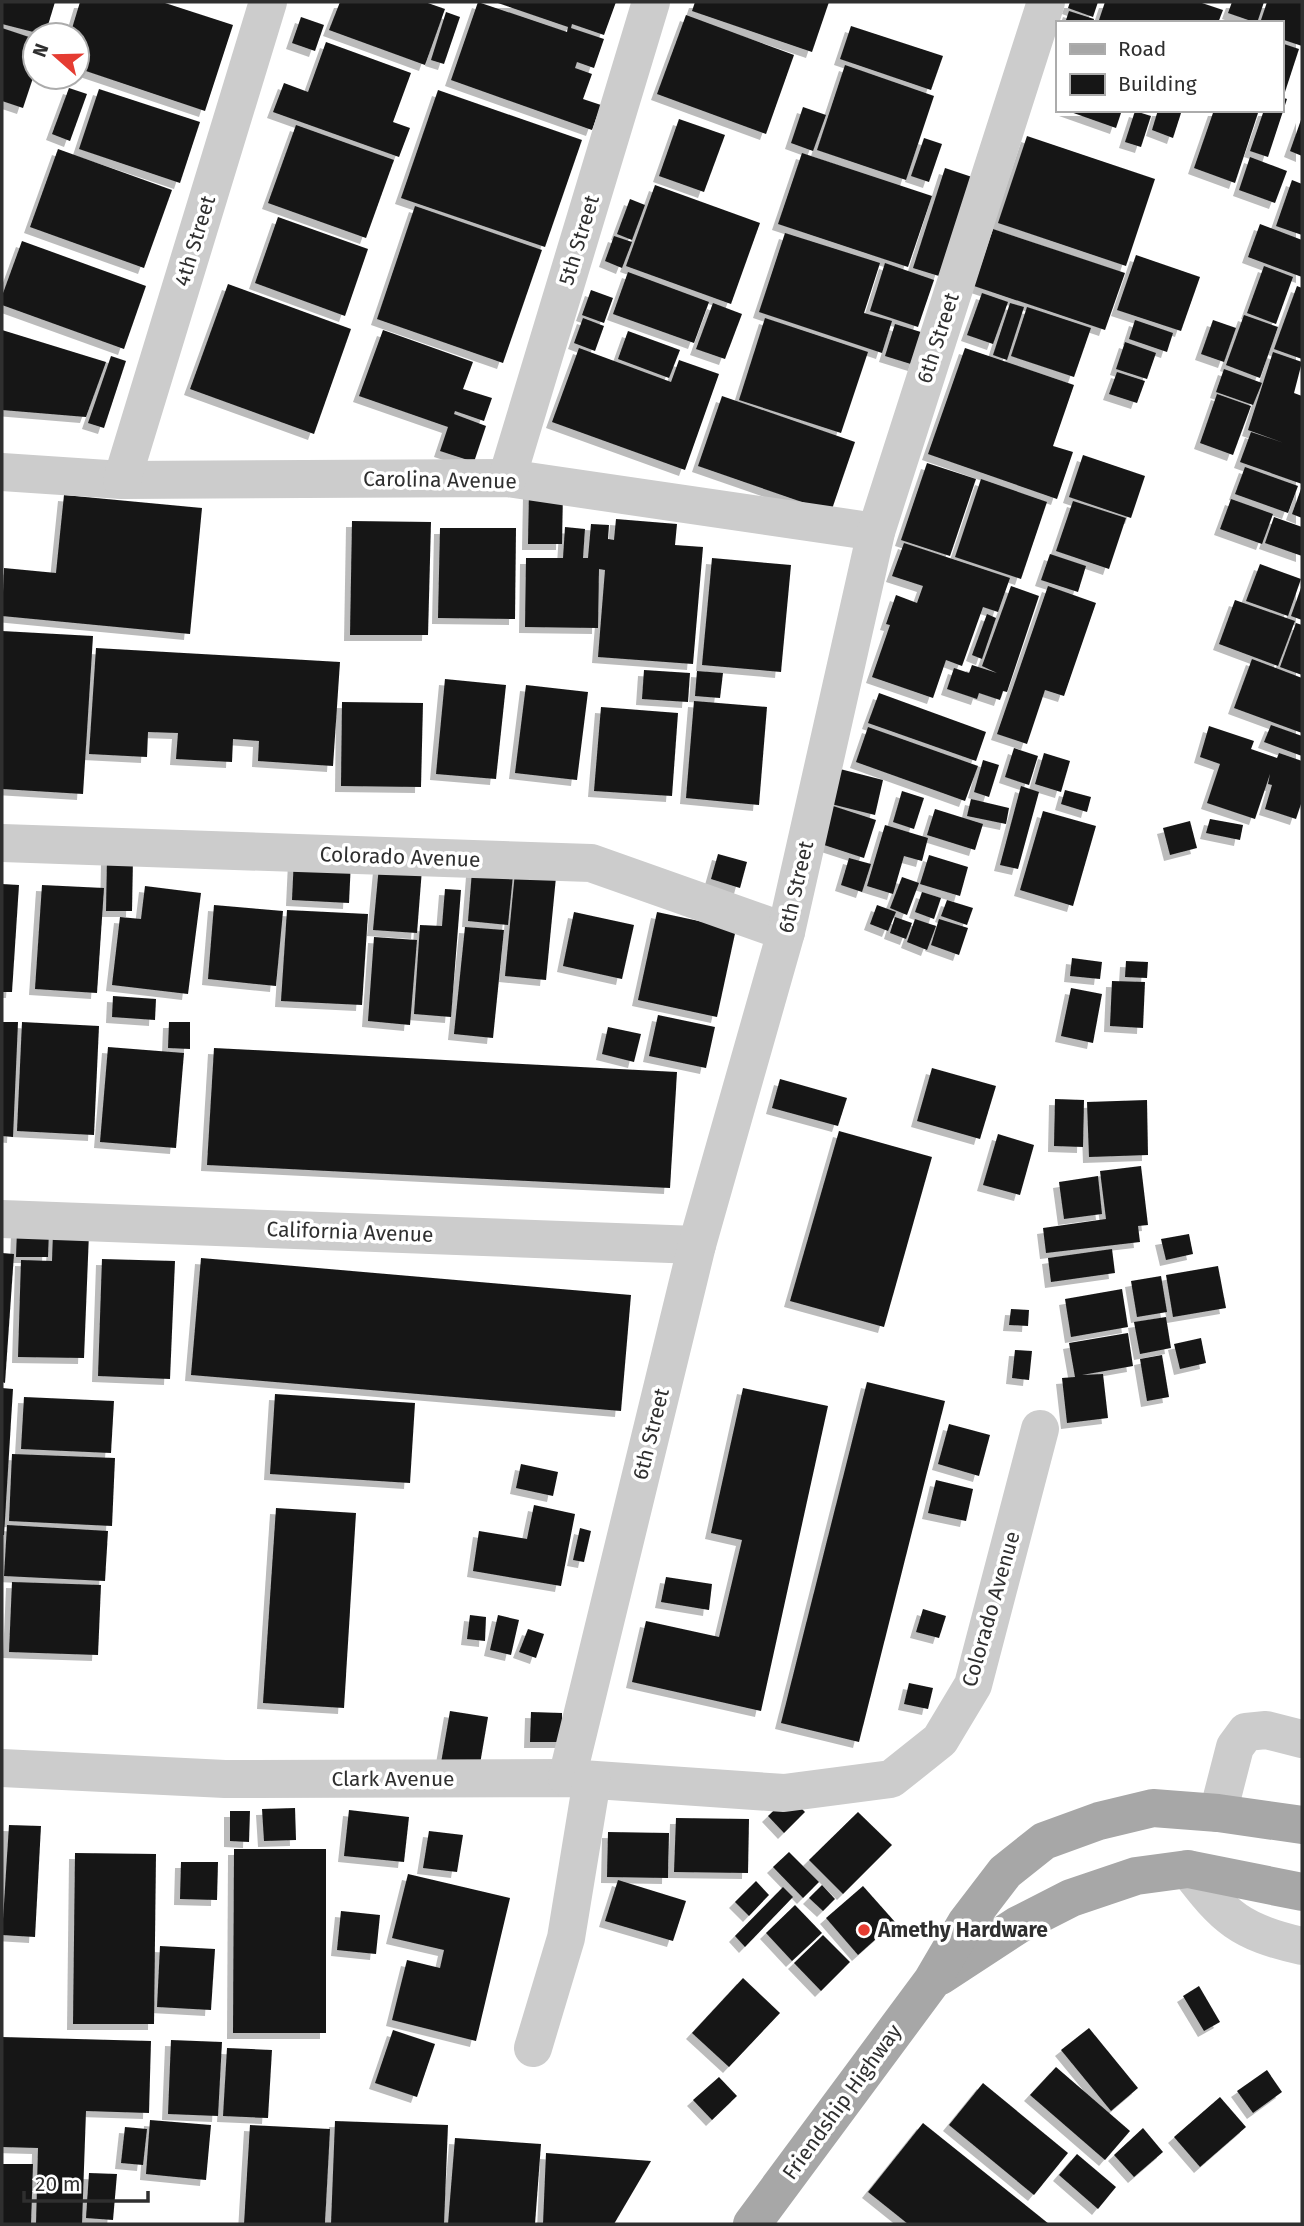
<svg xmlns="http://www.w3.org/2000/svg" width="1304" height="2226" viewBox="0 0 1304 2226" font-family="'Fira Sans',sans-serif">
	<defs>
		<filter id="shadow"><feDropShadow dx="-6" dy="6" stdDeviation="0" flood-color="#0004"/></filter>
	</defs>
	<rect width="100%" height="100%" fill="#fff"/>
	<!-- building -->
	<g fill="#161616" filter="url(#shadow)">
		<path d="M2,2H55L45,35L2,24Z"/>
		<path d="M80,2H162L233,25L205,111L77,68V35H70Z"/>
		<path d="M340,2H425L445,9L425,65L329,30Z"/>
		<path d="M478,2L567,32L568,27L495,2H616L604,35L572,24L571,28L604,39L594,68L577,62L575,68L592,74L583,99L601,105L592,130L451,80Z"/>
		<path d="M695,2H829L812,52L692,11Z"/>
		<path d="M1070,2H1098L1093,17L1068,8Z"/>
		<path d="M1105,2H1199L1223,10L1218,23H1098Z"/>
		<path d="M1232,2H1264L1257,23L1228,13Z"/>
		<path d="M1267,2H1302V46L1281,39V23H1260Z"/>
		<path d="M1069,11L1094,19L1093,23H1065Z"/>
		<path d="M446,12L460,17L444,64L431,60Z"/>
		<path d="M686,15L794,55L766,134L657,94Z"/>
		<path d="M301,17L324,25L315,51L292,43Z"/>
		<path d="M851,26L943,56L931,90L840,59Z"/>
		<path d="M2,28L35,39V72L23,108L2,101Z"/>
		<path d="M326,42L411,73L393,122L410,128L399,157L273,112L284,83L308,92Z"/>
		<path d="M1281,43L1299,49L1285,92L1281,91Z"/>
		<path d="M845,65L934,96L906,180L817,150Z"/>
		<path d="M69,88L87,94L70,141L52,134Z"/>
		<path d="M99,89L200,122L180,183L79,149Z"/>
		<path d="M438,90L582,140L545,247L401,198Z"/>
		<path d="M1281,97L1287,99L1268,157L1250,151L1264,110H1281Z"/>
		<path d="M803,107L826,115L813,151L791,143Z"/>
		<path d="M1065,110H1122L1116,128Z"/>
		<path d="M1158,110H1182L1173,138L1152,130Z"/>
		<path d="M1214,110H1259L1235,183L1194,168Z"/>
		<path d="M1135,111L1151,116L1141,147L1125,142Z"/>
		<path d="M1302,117V156L1290,151Z"/>
		<path d="M679,119L725,135L704,192L659,176Z"/>
		<path d="M296,125L394,160L366,238L268,203Z"/>
		<path d="M1027,136L1155,179L1126,266L998,223Z"/>
		<path d="M924,138L942,144L929,182L911,176Z"/>
		<path d="M58,149L172,190L144,268L30,227Z"/>
		<path d="M802,153L932,196L908,267L778,224Z"/>
		<path d="M1250,157L1287,171L1275,203L1239,190Z"/>
		<path d="M945,168L972,177L939,276L913,268Z"/>
		<path d="M1292,180L1302,184V235L1276,226Z"/>
		<path d="M655,185L760,223L731,304L626,266Z"/>
		<path d="M630,199L645,205L632,240L617,234Z"/>
		<path d="M415,206L542,250L503,363L377,319Z"/>
		<path d="M278,217L368,249L345,316L255,283Z"/>
		<path d="M1260,224L1302,240V277L1248,257Z"/>
		<path d="M993,229L1125,273L1105,330L974,286Z"/>
		<path d="M785,233L880,263L864,313L892,321L882,353L759,312Z"/>
		<path d="M614,236L632,242L622,268L605,261Z"/>
		<path d="M22,241L146,286L124,349L2,305V296Z"/>
		<path d="M1136,255L1200,277L1181,331L1117,310Z"/>
		<path d="M885,263L934,280L918,327L870,311Z"/>
		<path d="M1264,266L1293,277L1276,324L1247,313Z"/>
		<path d="M628,272L709,302L694,343L613,314Z"/>
		<path d="M228,284L351,329L314,434L190,389Z"/>
		<path d="M1297,286L1302,288V359L1274,349Z"/>
		<path d="M591,290L613,298L604,323L582,315Z"/>
		<path d="M982,293L1008,302L993,344L967,335Z"/>
		<path d="M713,303L742,314L725,359L696,349Z"/>
		<path d="M1010,303L1024,307L1007,360L993,355Z"/>
		<path d="M1027,307L1091,328L1074,377L1011,356Z"/>
		<path d="M1244,315L1278,327L1260,378L1226,365Z"/>
		<path d="M583,318L604,326L595,351L574,343Z"/>
		<path d="M765,318L868,352L841,433L739,400Z"/>
		<path d="M1135,320L1173,333L1167,352L1129,339Z"/>
		<path d="M1213,320L1236,328L1224,362L1201,354Z"/>
		<path d="M895,324L924,333L914,365L885,356Z"/>
		<path d="M2,330L106,362L86,417L2,410Z"/>
		<path d="M383,330L473,362L463,389L492,398L484,421L455,411L454,414L486,426L474,462L440,451L448,427L359,396Z"/>
		<path d="M628,331L680,350L669,378L618,359Z"/>
		<path d="M1125,342L1156,353L1147,379L1116,369Z"/>
		<path d="M579,348L671,382L679,360L719,374L685,470L552,422Z"/>
		<path d="M965,348L1074,385L1053,446L1073,452L1057,499L928,454Z"/>
		<path d="M1273,352L1302,362L1294,393L1302,396V484L1240,462L1251,432L1284,443L1248,430Z"/>
		<path d="M111,356L126,361L104,428L88,423Z"/>
		<path d="M1224,369L1262,383L1253,405L1216,392Z"/>
		<path d="M1117,372L1145,381L1137,403L1109,394Z"/>
		<path d="M1217,394L1251,406L1233,455L1200,443Z"/>
		<path d="M722,396L855,442L831,512L698,466Z"/>
		<path d="M1083,455L1145,476L1131,518L1069,497Z"/>
		<path d="M927,463L976,479L950,556L901,540Z"/>
		<path d="M1245,467L1298,486L1288,513L1235,494Z"/>
		<path d="M981,479L1047,502L1021,579L955,557Z"/>
		<path d="M1302,486V518L1292,514Z"/>
		<path d="M529,491H563L562,544H528Z"/>
		<path d="M64,495L202,508L190,634L2,616L4,568L56,573Z"/>
		<path d="M1231,499L1273,514L1262,544L1220,529Z"/>
		<path d="M1073,501L1126,518L1109,569L1056,551Z"/>
		<path d="M1274,517L1302,527V556L1265,543Z"/>
		<path d="M616,519L677,524L675,545L703,547L693,664L598,657L605,570L599,569L598,628L525,627L526,558H563L565,527L585,529L583,558H588L591,524L609,525L608,539L614,540Z"/>
		<path d="M352,521L431,522L428,635H350Z"/>
		<path d="M440,528H516L515,619L438,618Z"/>
		<path d="M904,543L1010,578L998,612L983,607L962,666L946,660L933,698L872,677L890,625L886,624L896,595L917,603L923,586L892,576Z"/>
		<path d="M1050,554L1086,566L1078,592L1041,580Z"/>
		<path d="M712,558L791,565L781,672L702,665Z"/>
		<path d="M1260,564L1301,579L1288,616L1246,601Z"/>
		<path d="M1302,585V620L1291,616Z"/>
		<path d="M1011,586L1039,596L1007,692L1003,691L1000,700L979,693L977,699L947,689L954,668L969,673L972,665L997,673L982,666Z"/>
		<path d="M1048,586L1096,603L1064,696L1045,690L1027,744L997,734Z"/>
		<path d="M1235,600L1295,621L1278,666L1219,644Z"/>
		<path d="M987,614L996,618L982,659L972,655Z"/>
		<path d="M1296,623L1302,625V675L1280,667Z"/>
		<path d="M2,631L93,636L83,794L2,789Z"/>
		<path d="M96,648L340,662L333,766L258,761L259,741L233,739L232,762L176,759L178,733L148,732L147,757L89,754Z"/>
		<path d="M1252,659L1302,678V733L1234,708Z"/>
		<path d="M644,670L690,673L688,702L642,699Z"/>
		<path d="M697,671L723,673L720,698L695,696Z"/>
		<path d="M445,679L506,685L496,779L436,774Z"/>
		<path d="M526,685L588,692L577,780L515,773Z"/>
		<path d="M879,693L986,732L976,761L868,723Z"/>
		<path d="M694,701L767,707L759,805L686,798Z"/>
		<path d="M342,702L423,703L421,787L341,786Z"/>
		<path d="M601,707L678,713L672,796L594,791Z"/>
		<path d="M1271,725L1302,736V756L1264,742Z"/>
		<path d="M1209,726L1254,741L1251,749L1277,758L1279,753L1302,761V801L1296,819L1265,809L1272,785L1268,784L1270,774L1255,819L1207,803L1220,764L1200,757Z"/>
		<path d="M868,727L978,766L965,801L856,762Z"/>
		<path d="M1014,748L1038,756L1029,785L1005,777Z"/>
		<path d="M1044,753L1070,761L1061,792L1035,784Z"/>
		<path d="M983,760L999,765L989,797L974,792Z"/>
		<path d="M840,769L883,780L875,815L831,804Z"/>
		<path d="M1021,786L1039,792L1018,869L1000,865Z"/>
		<path d="M1065,790L1091,797L1087,812L1061,804Z"/>
		<path d="M902,791L924,798L914,829L893,822Z"/>
		<path d="M971,799L1009,808L1006,824L967,816Z"/>
		<path d="M830,805L876,820L864,858L818,843Z"/>
		<path d="M935,809L983,824L975,850L927,835Z"/>
		<path d="M1043,811L1096,826L1073,906L1020,890Z"/>
		<path d="M1210,819L1243,825L1240,840L1206,833Z"/>
		<path d="M1190,821L1197,848L1170,855L1163,828Z"/>
		<path d="M885,825L928,838L922,861L904,856L893,894L867,886Z"/>
		<path d="M718,854L747,862L740,888L711,879Z"/>
		<path d="M929,855L968,867L960,896L920,884Z"/>
		<path d="M294,857L351,861L349,903L292,900Z"/>
		<path d="M107,858H133L132,911H106Z"/>
		<path d="M849,858L871,864L862,892L841,885Z"/>
		<path d="M379,866L422,869L417,933L373,930Z"/>
		<path d="M472,871L513,875L508,925L468,921Z"/>
		<path d="M515,872L556,877L546,980L505,976Z"/>
		<path d="M902,877L919,883L907,915L890,908Z"/>
		<path d="M2,884L19,885L12,992H2Z"/>
		<path d="M42,885L104,888L97,993L35,989Z"/>
		<path d="M145,886L201,893L188,994L112,985L120,917L141,919Z"/>
		<path d="M445,889L461,890L451,1017L414,1014L420,925L442,926Z"/>
		<path d="M922,892L941,898L934,919L915,912Z"/>
		<path d="M947,900L973,908L967,925L941,916Z"/>
		<path d="M214,905L283,911L276,986L208,979Z"/>
		<path d="M877,905L896,912L888,931L870,924Z"/>
		<path d="M287,910L368,914L362,1005L281,1001Z"/>
		<path d="M574,912L634,925L622,979L563,966Z"/>
		<path d="M657,912L736,929L717,1017L638,1000Z"/>
		<path d="M895,917L912,923L906,939L890,933Z"/>
		<path d="M915,919L936,926L927,950L907,942Z"/>
		<path d="M939,919L968,928L959,955L931,945Z"/>
		<path d="M465,927L504,930L493,1038L454,1034Z"/>
		<path d="M374,937L417,940L410,1025L368,1021Z"/>
		<path d="M1072,958L1102,962L1100,979L1070,976Z"/>
		<path d="M1126,961L1148,962L1147,978L1125,977Z"/>
		<path d="M1112,981L1145,982L1143,1028L1110,1026Z"/>
		<path d="M1071,988L1102,994L1093,1043L1061,1036Z"/>
		<path d="M113,996L156,999L155,1020L112,1017Z"/>
		<path d="M658,1015L715,1027L706,1068L649,1056Z"/>
		<path d="M2,1022H18L13,1137L2,1136Z"/>
		<path d="M22,1022L99,1026L94,1135L17,1131Z"/>
		<path d="M169,1022H190V1049L168,1048Z"/>
		<path d="M608,1027L641,1034L634,1062L602,1054Z"/>
		<path d="M108,1047L184,1053L176,1148L100,1142Z"/>
		<path d="M214,1048L677,1072L670,1188L207,1165Z"/>
		<path d="M932,1068L996,1086L980,1139L917,1121Z"/>
		<path d="M780,1079L847,1098L838,1126L772,1108Z"/>
		<path d="M1055,1099L1084,1100L1083,1147L1054,1146Z"/>
		<path d="M1147,1100L1148,1155L1089,1157L1087,1102Z"/>
		<path d="M839,1131L932,1157L884,1327L790,1301Z"/>
		<path d="M998,1134L1034,1145L1020,1195L983,1185Z"/>
		<path d="M1141,1166L1148,1225L1138,1226L1140,1242L1046,1253L1043,1228L1106,1219L1100,1171Z"/>
		<path d="M1098,1176L1102,1214L1064,1219L1059,1182Z"/>
		<path d="M17,1229L49,1230L48,1257H16Z"/>
		<path d="M53,1232L89,1233L84,1358L18,1357L21,1260L52,1261Z"/>
		<path d="M1189,1234L1193,1254L1166,1260L1161,1239Z"/>
		<path d="M1112,1249L1115,1273L1051,1282L1048,1258Z"/>
		<path d="M2,1253L14,1254L5,1383L2,1382Z"/>
		<path d="M201,1258L631,1295L621,1411L191,1375Z"/>
		<path d="M102,1259L175,1261L170,1379L98,1376Z"/>
		<path d="M1218,1266L1226,1308L1173,1317L1166,1275Z"/>
		<path d="M1161,1276L1167,1312L1137,1317L1131,1281Z"/>
		<path d="M1122,1289L1128,1327L1071,1337L1065,1299Z"/>
		<path d="M1011,1309L1029,1310L1028,1326L1009,1325Z"/>
		<path d="M1166,1317L1171,1348L1140,1354L1134,1322Z"/>
		<path d="M1128,1333L1133,1366L1082,1375L1103,1374L1108,1418L1067,1423L1062,1378L1075,1377L1069,1343Z"/>
		<path d="M1201,1338L1206,1363L1180,1369L1174,1344Z"/>
		<path d="M1015,1350L1032,1351L1029,1380L1012,1378Z"/>
		<path d="M1162,1355L1169,1397L1147,1401L1140,1359Z"/>
		<path d="M867,1382L945,1401L859,1742L781,1723Z"/>
		<path d="M2,1388L13,1389L4,1535H2Z"/>
		<path d="M743,1388L828,1406L761,1711L632,1682L646,1621L719,1637L742,1540L711,1533Z"/>
		<path d="M275,1394L415,1403L410,1483L270,1474Z"/>
		<path d="M24,1397L114,1401L111,1453L21,1449Z"/>
		<path d="M949,1424L990,1435L979,1476L938,1464Z"/>
		<path d="M12,1454L115,1458L112,1526L9,1521Z"/>
		<path d="M521,1464L558,1472L553,1496L516,1488Z"/>
		<path d="M936,1480L973,1489L966,1521L928,1513Z"/>
		<path d="M534,1505L575,1514L561,1586L473,1571L479,1531L527,1539Z"/>
		<path d="M276,1508L356,1513L344,1708L263,1703Z"/>
		<path d="M7,1525L108,1531L105,1581L4,1576Z"/>
		<path d="M580,1528L591,1531L584,1562L573,1560Z"/>
		<path d="M666,1577L712,1584L709,1610L661,1602Z"/>
		<path d="M12,1582L101,1585L98,1655L9,1652Z"/>
		<path d="M923,1609L946,1616L939,1638L916,1632Z"/>
		<path d="M470,1615L486,1617L485,1641L467,1639Z"/>
		<path d="M498,1615L519,1620L511,1655L490,1650Z"/>
		<path d="M528,1629L544,1634L536,1658L519,1652Z"/>
		<path d="M909,1683L933,1688L928,1709L904,1704Z"/>
		<path d="M450,1711L488,1717L479,1770L441,1763Z"/>
		<path d="M531,1712L562,1713V1742H530Z"/>
		<path d="M789,1796L805,1812L784,1833L768,1816Z"/>
		<path d="M295,1808L296,1840L264,1841L262,1809Z"/>
		<path d="M349,1810L409,1817L404,1862L344,1856Z"/>
		<path d="M230,1811H250L249,1842L230,1841Z"/>
		<path d="M858,1812L892,1845L843,1894L809,1860Z"/>
		<path d="M676,1818L749,1819L748,1873L674,1872Z"/>
		<path d="M9,1825L41,1826L35,1937L2,1935Z"/>
		<path d="M429,1831L463,1835L457,1872L423,1868Z"/>
		<path d="M608,1832L669,1833L668,1878L607,1877Z"/>
		<path d="M234,1849H326V2033H233Z"/>
		<path d="M789,1852L819,1882L803,1898L773,1867Z"/>
		<path d="M75,1853L156,1854L154,2024H73Z"/>
		<path d="M181,1862H218L217,1900L180,1899Z"/>
		<path d="M408,1874L510,1898L476,2041L392,2020L407,1960L440,1968L444,1950L392,1938Z"/>
		<path d="M618,1880L686,1901L673,1941L605,1921Z"/>
		<path d="M756,1881L769,1895L749,1916L735,1902Z"/>
		<path d="M822,1885L835,1899L823,1911L809,1898Z"/>
		<path d="M863,1886L895,1922L858,1955L826,1918Z"/>
		<path d="M783,1887L793,1897L745,1947L735,1936Z"/>
		<path d="M795,1905L822,1933L792,1961L766,1933Z"/>
		<path d="M341,1911L380,1915L376,1954L337,1950Z"/>
		<path d="M823,1935L850,1962L821,1991L794,1963Z"/>
		<path d="M160,1946L215,1949L211,2010L157,2007Z"/>
		<path d="M743,1978L780,2013L729,2067L692,2033Z"/>
		<path d="M1199,1986L1220,2022L1204,2031L1183,1996Z"/>
		<path d="M1089,2028L1138,2088L1111,2111L1061,2050Z"/>
		<path d="M393,2030L435,2044L417,2097L375,2083Z"/>
		<path d="M2,2037L151,2041L149,2113L86,2111L82,2224H36L38,2148L2,2147Z"/>
		<path d="M171,2040L222,2042L218,2116L168,2114Z"/>
		<path d="M227,2048L272,2050L268,2118L223,2116Z"/>
		<path d="M1056,2067L1130,2131L1105,2160L1030,2095Z"/>
		<path d="M1267,2070L1282,2092L1253,2113L1237,2091Z"/>
		<path d="M719,2077L737,2096L712,2120L693,2100Z"/>
		<path d="M983,2083L1068,2153L1034,2195L949,2125Z"/>
		<path d="M1220,2097L1246,2127L1200,2167L1174,2137Z"/>
		<path d="M150,2120L211,2125L206,2180L146,2174Z"/>
		<path d="M335,2121L448,2125L444,2224H331Z"/>
		<path d="M923,2123L1049,2224H908L868,2192Z"/>
		<path d="M250,2125L330,2129L325,2224H244Z"/>
		<path d="M125,2127L147,2129L143,2165L121,2163Z"/>
		<path d="M1143,2128L1163,2152L1134,2177L1114,2155Z"/>
		<path d="M455,2138L541,2144L535,2224H448Z"/>
		<path d="M546,2153L651,2161L614,2224H543Z"/>
		<path d="M1077,2154L1116,2187L1098,2209L1059,2175Z"/>
		<path d="M2,2164H33L31,2224H2Z"/>
		<path d="M89,2173L117,2174L113,2220L86,2218Z"/>
	</g>
	<g fill="none" stroke-linecap="round" stroke-linejoin="round">
		<!-- minor -->
		<g stroke="#ccc" stroke-width="38">
			<path d="M2,472L122,480L507,478L876,532"/>
			<path d="M507,478L651,2"/>
			<path d="M122,480L268,2"/>
			<path d="M2,843L591,863L786,932"/>
			<path d="M2,1219L697,1245"/>
			<path d="M2,1768L225,1779L567,1778L784,1793L891,1779L940,1740L973,1685L1040,1429"/>
			<path d="M567,1778L697,1245L786,932L876,532L1046,2"/>
			<path d="M1218,1813L1235,1747L1246,1732L1266,1730L1302,1739"/>
			<path d="M1188,1869C1225,1918 1240,1932 1302,1946"/>
			<path d="M533,2048L566,1938L592,1780"/>
		</g>
		<!-- major -->
		<g stroke="#a7a7a7" stroke-width="38">
			<path d="M940,1976L1018,1925L1071,1898L1136,1876L1188,1869L1302,1892"/>
			<path d="M752,2224L932,1981L966,1923L1005,1872L1044,1841L1099,1821L1153,1808L1218,1813L1302,1825"/>
		</g>
	</g>
	<!-- markers -->
	<circle fill="#e53c32" stroke="#fff" stroke-width="2.5" cx="864" cy="1930" r="7"/>
	<g text-anchor="middle" stroke-width="7" stroke-linejoin="round" paint-order="stroke">
		<!-- street labels -->
		<g font-size="21" fill="#2f2f2f" stroke="#fff">
			<text transform="translate(579 240) rotate(-73)" y="7">5th Street</text>
			<text transform="translate(195 241) rotate(-73)" y="7">4th Street</text>
			<text transform="translate(938 338) rotate(-72)" y="7">6th Street</text>
			<text transform="translate(440 480) rotate(1)" y="7">Carolina Avenue</text>
			<text transform="translate(400 857) rotate(2)" y="7">Colorado Avenue</text>
			<text transform="translate(796 887) rotate(-77)" y="7">6th Street</text>
			<text transform="translate(350 1232) rotate(2)" y="7">California Avenue</text>
			<text transform="translate(651 1434) rotate(-76)" y="7">6th Street</text>
			<text transform="translate(991 1609) rotate(-74)" y="7">Colorado Avenue</text>
			<text x="393" y="1786">Clark Avenue</text>
			<text transform="translate(842 2102) rotate(-54)" y="7">Friendship Highway</text>
		</g>
		<!-- poi labels -->
		<g font-size="21" font-weight="bold" fill="#2f2f2f" stroke="#fff" text-anchor="start">
			<text x="878" y="1937">Amethy Hardware</text>
		</g>
	</g>
	<!-- border -->
	<rect width="1304" height="2226" fill="none" stroke="#2f2f2f" stroke-width="7"/>
	<!-- legend -->
	<rect x="1056" y="21" width="228" height="91" fill="#ffffff" stroke="#acacac" stroke-width="2"/>
	<rect x="1070" y="44" width="35" height="10" fill="#a7a7a7" stroke="#acacac" stroke-width="2"/>
	<text x="1118" y="56" font-size="21" fill="#2f2f2f">Road</text>
	<rect x="1070" y="74" width="35" height="21" fill="#161616" stroke="#acacac" stroke-width="2"/>
	<text x="1118" y="91" font-size="21" fill="#2f2f2f">Building</text>
	<!-- north arrow -->
	<g transform="translate(56 56) rotate(290)"><circle r="33" fill="#ffffff" stroke="#acacac" stroke-width="2"/>
	<path d="M0-5L12 26L0 18L-12 26Z" fill="#e53c32"/>
	<text y="-10" font-size="19" font-weight="bold" text-anchor="middle" fill="#2f2f2f">N</text>
	</g>
	<!-- scale -->
	<path d="M24 2191v10h124v-10" fill="none" stroke="#2f2f2f" stroke-width="3.5"/>
	<text x="35" y="2191" font-size="21" fill="#2f2f2f" stroke="#ffffff" stroke-width="5" paint-order="stroke">20 m</text>
</svg>
